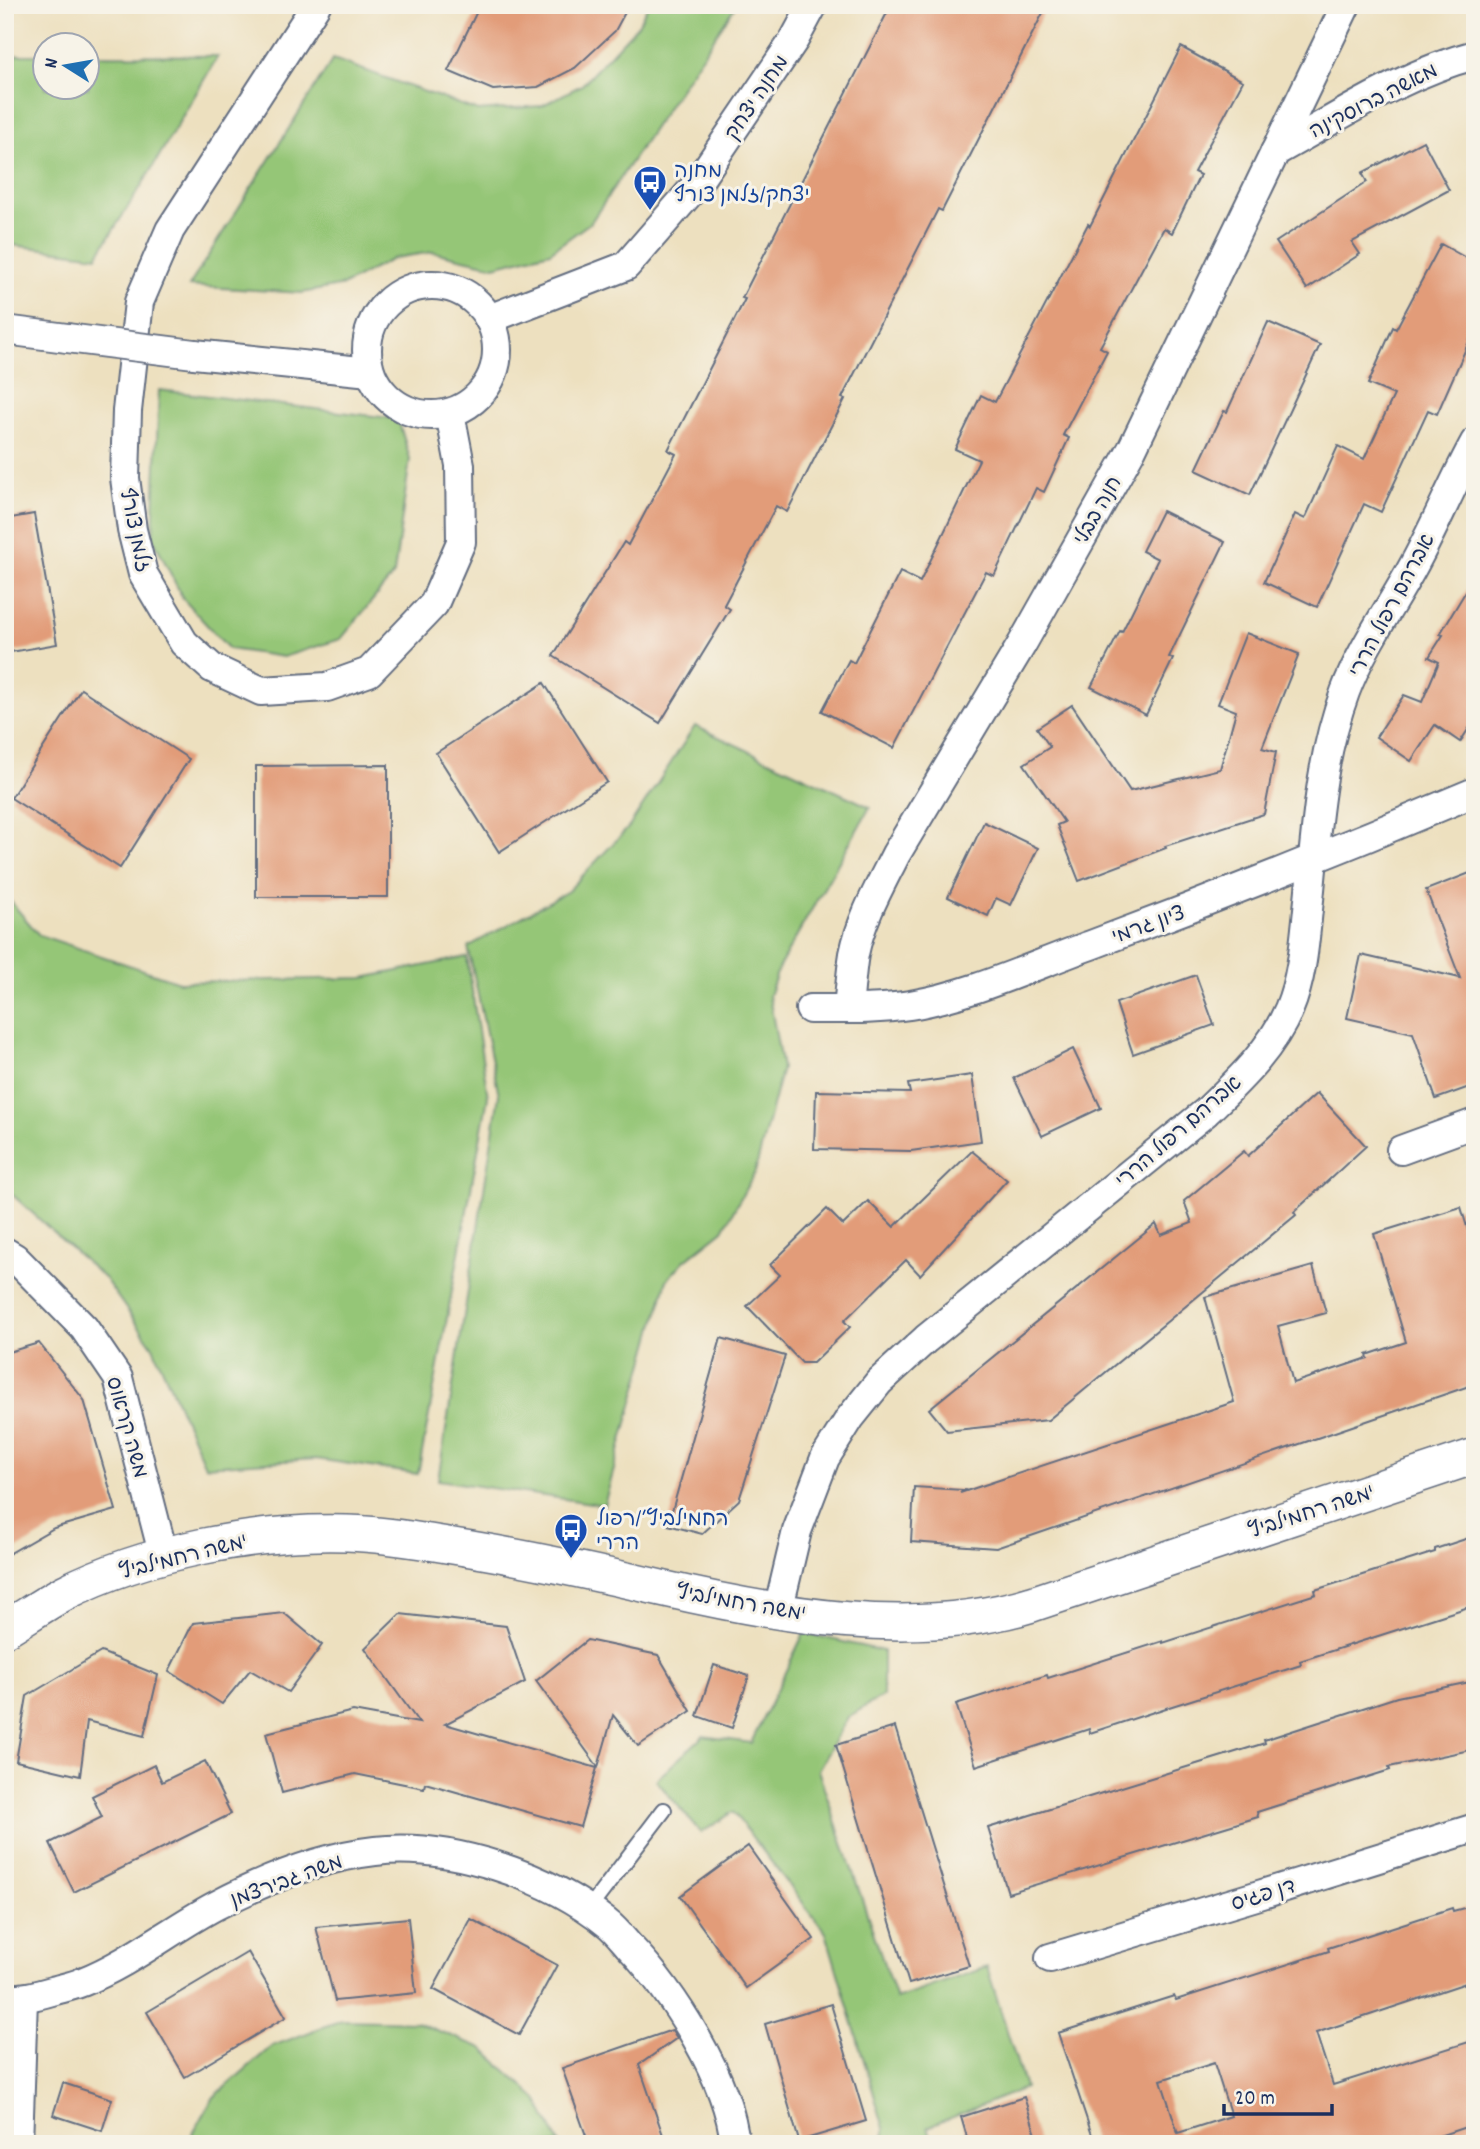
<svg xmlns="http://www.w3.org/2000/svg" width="1480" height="2149" viewBox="0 0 1480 2149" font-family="Dekko,'Playpen Sans Hebrew',sans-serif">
	<rect width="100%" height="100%" fill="#f7f3e8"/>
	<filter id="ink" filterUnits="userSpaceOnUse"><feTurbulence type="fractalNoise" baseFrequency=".0143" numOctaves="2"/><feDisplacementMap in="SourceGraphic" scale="14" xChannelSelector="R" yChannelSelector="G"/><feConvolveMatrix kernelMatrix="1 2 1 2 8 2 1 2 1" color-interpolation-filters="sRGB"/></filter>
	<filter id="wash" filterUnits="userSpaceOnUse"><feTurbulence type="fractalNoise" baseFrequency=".00686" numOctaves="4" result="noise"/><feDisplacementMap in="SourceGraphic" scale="28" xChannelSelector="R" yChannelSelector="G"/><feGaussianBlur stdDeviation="1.57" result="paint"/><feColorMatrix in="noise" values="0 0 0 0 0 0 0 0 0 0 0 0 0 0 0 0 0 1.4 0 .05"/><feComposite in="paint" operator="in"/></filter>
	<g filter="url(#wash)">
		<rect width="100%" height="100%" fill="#ede0bf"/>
		<!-- green -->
		<g fill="#95c677" stroke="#587a6a" stroke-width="2">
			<path d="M648,5H736L591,222L550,252L494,266L433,252L394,258L344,285L302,293L189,286L333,59L478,111L541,106L582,85L638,25Z"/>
			<path d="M16,55H45L46,88H88V55L218,56L145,180L97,256L5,244V98Z"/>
			<path d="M159,390L398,419L410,459L394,574L341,639L283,657L229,649L183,599L153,538Z"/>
			<path d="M695,726L870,807L779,967L769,996L782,1068L755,1172L723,1230L684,1261L667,1280L604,1505L438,1480L499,1095L468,947L568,891L629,827Z"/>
			<path d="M5,895L39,935L179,982L363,978L467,957L488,1097L418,1474L316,1459L205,1466L153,1347L105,1279L5,1188Z"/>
			<path d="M804,1633L883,1651V1696L848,1717L818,1770L896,1999L987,1967L1025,2088L928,2127L933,2144H884V2128L826,1933L733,1812L701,1833L656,1780L703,1736L751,1743Z"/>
			<path d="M342,2020L416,2022L482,2048L537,2099L560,2144H187L214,2097L272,2046Z"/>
		</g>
		<g id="blocks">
			<!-- building -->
			<g fill="#e29c79" fill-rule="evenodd">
				<path d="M480,5H629L615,31L575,68L538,87L493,90L448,71Z"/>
				<path d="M891,5H1047L942,211L938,209L842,398L845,399L787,512L776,506L724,605L730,609L660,723L553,656L624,542L628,545L676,454L668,450L745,299L742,298Z"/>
				<path d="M1181,47L1243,81L1194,172L1200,175L1172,233L1164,228L1100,347L1107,351L1063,435L1069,438L1044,492L1036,488L994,576L986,572L894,748L822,711L849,660L854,663L900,572L920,582L979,460L955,449L981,395L995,402L1088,224L1090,226Z"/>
				<path d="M1423,141L1449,190L1352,242L1360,254L1307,289L1276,242L1367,182L1362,173Z"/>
				<path d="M1441,244L1475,263V328L1437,414L1428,410L1381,512L1364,504L1317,607L1264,582L1295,514L1305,519L1338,446L1364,459L1394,395L1368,384L1393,327L1396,329Z"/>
				<path d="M1268,322L1320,345L1250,495L1196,470L1224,411L1227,412Z"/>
				<path d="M1162,511L1225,542L1169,657L1173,659L1146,715L1091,687L1120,631L1122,632L1158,559L1142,551Z"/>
				<path d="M34,514L57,644L5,653V519Z"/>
				<path d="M1475,576V719L1460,742L1435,725L1411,761L1376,737L1404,695L1422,702L1439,662L1429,657L1443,635L1440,634Z"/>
				<path d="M1246,633L1299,654L1262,748L1276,752L1264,814L1165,846L1166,848L1079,881L1057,825L1064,822L1024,764L1050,747L1037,728L1072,705L1130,791L1220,769L1236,711L1218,704Z"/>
				<path d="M544,683L607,782L499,852L436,753Z"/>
				<path d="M81,689L189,759L120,868L11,798Z"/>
				<path d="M388,765V897H256V766Z"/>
				<path d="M984,822L1038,848L1011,905L996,898L988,916L948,897Z"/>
				<path d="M1475,871V1085L1436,1099L1413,1033L1347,1018L1361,955L1460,978L1426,890Z"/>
				<path d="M1196,975L1214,1025L1133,1054L1116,1003Z"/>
				<path d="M1073,1049L1101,1108L1042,1136L1014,1078Z"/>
				<path d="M972,1075L981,1141L911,1151L814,1149L816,1091L910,1093L908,1084Z"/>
				<path d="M1317,1093L1366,1146L1294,1212L1296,1215L1048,1420L947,1431L929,1409L1156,1224L1161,1235L1192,1223L1184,1201L1244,1151L1248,1156Z"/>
				<path d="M972,1151L1007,1180L920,1275L906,1260L844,1321L850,1327L813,1363H802L747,1306L780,1275L770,1265L827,1209L843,1225L868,1201L894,1227Z"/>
				<path d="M1461,1207L1475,1254V1384L996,1548L911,1542L914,1487L964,1490L960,1493L1234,1402L1205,1297L1313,1266L1326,1313L1278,1326L1293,1383L1368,1358L1367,1355L1406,1342L1374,1234Z"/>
				<path d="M721,1338L785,1356L739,1500L702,1534L668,1525Z"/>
				<path d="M39,1343L84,1400L116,1510L54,1528L5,1556V1353Z"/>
				<path d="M1475,1536V1605L1300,1661L1301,1665L1169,1707L1090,1733L1089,1729L976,1766L956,1704L1047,1675L1048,1678L1163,1641V1643L1316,1594L1315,1590L1435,1552V1549Z"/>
				<path d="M284,1613L322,1645L288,1692L250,1670L222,1704L169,1671L193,1623Z"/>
				<path d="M400,1614L506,1626L525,1682L445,1724L597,1768L580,1827L425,1783L424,1788L355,1774L282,1793L266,1733L353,1711L419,1723L365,1648Z"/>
				<path d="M587,1640L658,1655L691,1711L638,1746L613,1715L598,1767L536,1681Z"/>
				<path d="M101,1652L158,1675L144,1736L87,1721L80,1776L16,1761L27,1696Z"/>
				<path d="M714,1665L749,1676L732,1728L697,1716Z"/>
				<path d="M1475,1681V1749L1389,1767L1390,1770L1257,1812L1258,1817L1008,1893L988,1828L1265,1743L1264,1740L1397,1697Z"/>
				<path d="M895,1727L969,1966L909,1984L836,1745Z"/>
				<path d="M205,1761L231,1814L74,1892L50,1843L102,1817L92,1796L154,1765L162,1782Z"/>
				<path d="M748,1846L814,1939L746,1988L680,1896Z"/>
				<path d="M1475,1905V1980L1316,2033L1333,2085L1475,2040V2124L1415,2144H1095L1058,2033L1174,1996L1176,2000L1329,1951L1328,1948L1452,1908L1453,1911ZM1214,2063L1231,2116L1178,2133L1161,2080Z"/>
				<path d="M408,1918L416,1993L335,2001L316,1927Z"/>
				<path d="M471,1919L557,1965L519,2035L433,1989Z"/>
				<path d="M248,1952L286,2017L185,2077L147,2012Z"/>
				<path d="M831,2004L866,2121L799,2141L765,2024Z"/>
				<path d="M672,2030L677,2038L639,2065L666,2144H589L562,2068Z"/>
				<path d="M63,2083L112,2099L102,2131L53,2115Z"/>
				<path d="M1024,2097L1039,2144H969L961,2117Z"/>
			</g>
		</g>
	</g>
	<g filter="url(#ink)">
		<use href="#blocks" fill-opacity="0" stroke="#646d80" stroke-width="2"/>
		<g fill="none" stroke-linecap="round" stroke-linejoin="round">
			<defs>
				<path id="service" d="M588,1910L664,1810"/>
				<g id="minor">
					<path d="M316,5L170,230L139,302L127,411L125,478L132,530L143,574L184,643L212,668L261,691L327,687L369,672L434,604L461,542L460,465L450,413"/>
					<path d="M1275,152C1339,117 1404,73 1475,55"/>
					<circle cx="432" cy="350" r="65"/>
					<path d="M489,319L626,266L693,189L794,40L813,5"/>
					<path d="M5,330L67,338"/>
					<path d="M194,354L370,372"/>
					<path d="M848,1008C850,991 851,972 854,954C861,919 880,886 896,854L1022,644L1132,449L1346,5"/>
					<path d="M810,1009C843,1009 878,1010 910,1005C972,995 1032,966 1091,945C1220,897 1348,846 1475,792"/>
					<path d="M1401,1150L1475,1123"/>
					<path d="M5,1252L15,1258L84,1328L118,1378L164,1557"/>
					<path d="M778,1611L797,1531L825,1458L850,1418L879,1382L926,1339L1206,1112C1238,1081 1271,1051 1289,1009C1303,976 1305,936 1309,900C1316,830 1320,759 1345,692C1361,649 1389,610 1411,570C1434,529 1452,484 1475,442"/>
					<path d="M1050,1958L1256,1896L1475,1828"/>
					<path d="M5,1998C22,1999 35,1996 52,1991C62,1988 73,1986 82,1982C130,1963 170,1930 215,1906C263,1881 321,1857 375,1851C449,1842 549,1876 607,1923C615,1929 622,1938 629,1946C673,1992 729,2079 735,2144"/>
					<path d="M18,2144L23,1999"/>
				</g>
				<path id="tertiary" d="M5,1629C25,1617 44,1604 64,1593C145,1552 257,1530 347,1533C382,1534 418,1540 453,1546C522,1557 592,1572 661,1588C778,1615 915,1640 1032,1604L1475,1456"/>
			</defs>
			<!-- service casing -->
			<use href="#service" stroke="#646d80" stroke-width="18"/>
			<!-- minor casing -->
			<use href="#minor" stroke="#646d80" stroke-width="32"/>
			<!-- tertiary casing -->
			<use href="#tertiary" stroke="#646d80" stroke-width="38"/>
			<!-- service -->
			<use href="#service" stroke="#fff" stroke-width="14"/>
			<!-- minor -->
			<use href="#minor" stroke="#fff" stroke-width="28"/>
			<!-- tertiary -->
			<use href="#tertiary" stroke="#fff" stroke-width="35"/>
			<defs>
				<path id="minor-bridge" d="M67,338L194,354"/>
			</defs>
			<!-- minor-bridge casing -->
			<use href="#minor-bridge" stroke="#646d80" stroke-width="32" stroke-linecap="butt"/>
			<!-- minor-bridge -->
			<use href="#minor-bridge" stroke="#fff" stroke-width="28"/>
		</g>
	</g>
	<!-- icons -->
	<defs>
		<symbol id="bus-pin" viewBox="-11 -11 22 30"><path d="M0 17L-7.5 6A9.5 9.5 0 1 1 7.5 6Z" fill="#1a4fb4" stroke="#f7f3e8"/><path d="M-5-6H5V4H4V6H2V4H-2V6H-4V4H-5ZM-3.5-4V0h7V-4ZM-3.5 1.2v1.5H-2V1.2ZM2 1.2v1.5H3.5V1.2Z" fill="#fff"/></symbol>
	</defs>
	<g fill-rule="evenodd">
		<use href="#bus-pin" x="631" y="163" width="38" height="52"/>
		<use href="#bus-pin" x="552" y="1511" width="38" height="52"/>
	</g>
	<g text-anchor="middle" stroke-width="6" stroke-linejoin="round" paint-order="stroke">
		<!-- street labels -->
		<g font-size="21" fill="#1b2f5e" stroke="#f7f3e8">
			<text transform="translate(756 97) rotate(-56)" y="7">מחנה יצחק</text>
			<text transform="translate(1373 100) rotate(-27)" y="7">מאשה ברוסקינה</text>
			<text transform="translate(1097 510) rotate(-60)" y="7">חנה בבלי</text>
			<text transform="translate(136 530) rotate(78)" y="7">זלמן צורף</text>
			<text transform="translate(1391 605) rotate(-62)" y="7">אברהם רפול הררי</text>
			<text transform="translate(1148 924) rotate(-20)" y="7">ציון גרמי</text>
			<text transform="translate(1178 1131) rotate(-41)" y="7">אברהם רפול הררי</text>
			<text transform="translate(128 1427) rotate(74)" y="7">משה קראוס</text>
			<text transform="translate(1311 1511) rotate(-18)" y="7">משה רחמילביץ'</text>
			<text transform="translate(183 1556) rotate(-14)" y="7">משה רחמילביץ'</text>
			<text transform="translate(741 1602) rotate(10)" y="7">משה רחמילביץ'</text>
			<text transform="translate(286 1880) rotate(-20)" y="7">משה גבירצמן</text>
			<text transform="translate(1263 1894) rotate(-17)" y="7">דן פגיס</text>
		</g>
		<!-- transit labels -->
		<g font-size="21" fill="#164399" stroke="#f7f3e8" text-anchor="start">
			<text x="674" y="177">מחנה<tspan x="674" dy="24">יצחק/זלמן צורף</tspan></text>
			<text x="596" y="1525">רחמילביץ׳/רפול<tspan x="596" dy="24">הררי</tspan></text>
		</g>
	</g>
	<!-- margin -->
	<rect width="1480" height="2149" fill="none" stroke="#f7f3e8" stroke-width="28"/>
	<!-- north arrow -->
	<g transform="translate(66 66) rotate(281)"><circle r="33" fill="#f7f3e8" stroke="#9fa5b1" stroke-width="2"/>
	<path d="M0-5L12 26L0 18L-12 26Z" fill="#1f6fb2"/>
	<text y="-10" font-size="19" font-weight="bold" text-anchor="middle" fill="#1b2f5e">N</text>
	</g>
	<!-- scale -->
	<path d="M1224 2104v10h108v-10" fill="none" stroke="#1b2f5e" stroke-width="3.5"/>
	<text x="1235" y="2104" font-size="21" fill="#1b2f5e" stroke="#f7f3e8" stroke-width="5" paint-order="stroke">20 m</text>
</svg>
